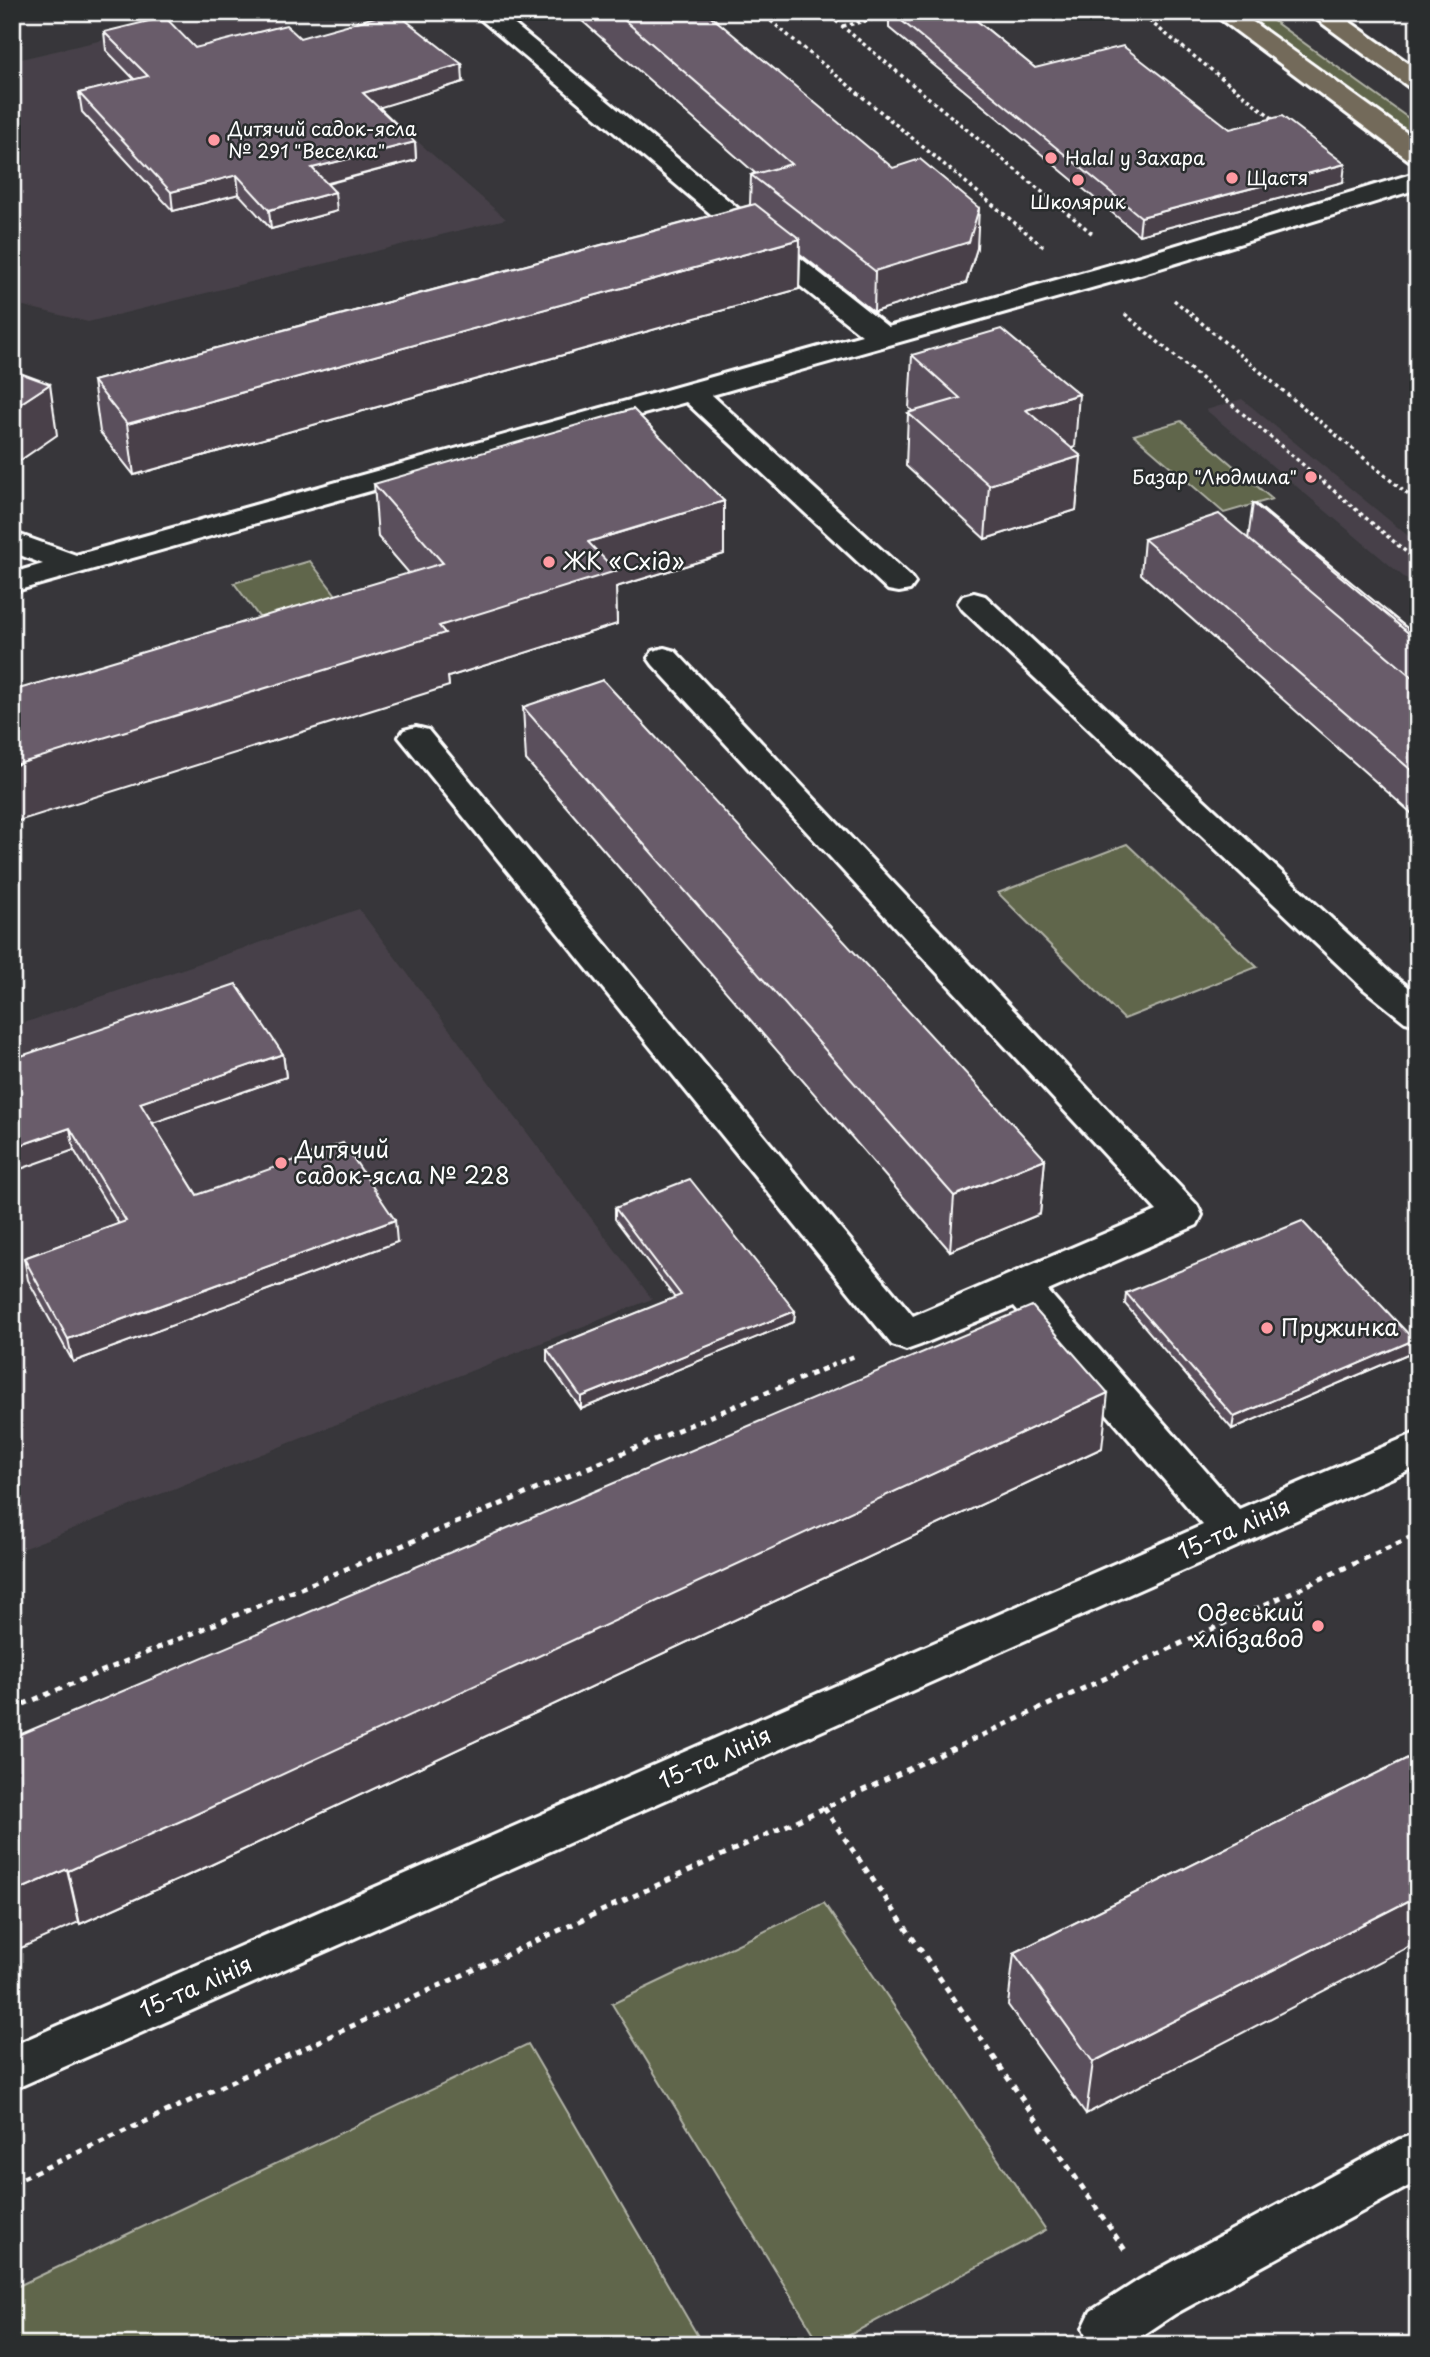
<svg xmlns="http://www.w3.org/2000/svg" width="1430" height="2357" viewBox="0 0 1430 2357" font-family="'Playpen Sans',sans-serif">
	<rect width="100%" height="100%" fill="#37363a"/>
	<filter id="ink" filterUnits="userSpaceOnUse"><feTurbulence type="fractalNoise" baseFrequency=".0143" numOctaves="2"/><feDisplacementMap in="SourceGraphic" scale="14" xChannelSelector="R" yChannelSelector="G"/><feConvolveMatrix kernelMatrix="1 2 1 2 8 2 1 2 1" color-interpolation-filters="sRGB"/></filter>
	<g filter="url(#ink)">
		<!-- built -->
		<g fill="#464148">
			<path d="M224,12H270L506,219L88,322L12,303V61Z"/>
			<path d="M1242,399L1418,544V589L1206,410Z"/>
			<path d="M359,909L652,1299L12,1553V1027Z"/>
		</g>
		<!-- green -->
		<g fill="#60664c" stroke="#b0b2a6" stroke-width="2">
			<path d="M1242,12H1261L1418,125V140Z"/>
			<path d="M1181,421L1272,499L1224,513L1134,435Z"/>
			<path d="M310,561L342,603L265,625L234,583Z"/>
			<path d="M1127,844L1257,967L1124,1019L998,893Z"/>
			<path d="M824,1903L1046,2230L831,2345H821L612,2004Z"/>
			<path d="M528,2044L703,2345H12V2289Z"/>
		</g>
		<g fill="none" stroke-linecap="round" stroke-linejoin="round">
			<defs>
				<g id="minor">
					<path d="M472,12H499L751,219L888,327L1124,261L1418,172V189L1144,273L712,395L910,576L915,583L910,590L899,592L888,590L686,402L12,592V573L43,564L12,552V532L76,555L862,335L731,231Z"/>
					<path d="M974,593L985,596L1391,974L1418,994V1025L1405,1022L1365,990L963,610L958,603L963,596Z"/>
					<path d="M664,648L675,651L1197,1205L1202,1215L1197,1225L1048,1291L1239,1509L1418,1432V1466L12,2090V2046L1203,1525L1014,1306L920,1345L906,1350L892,1345L399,737L404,730L416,727L428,730L913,1316L1157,1211L653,665L648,658L653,651Z"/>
					<path d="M1418,2133V2181L1175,2314L1142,2336L1146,2345H1090L1083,2328L1091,2311L1139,2280L1400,2139Z"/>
				</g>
				<g id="major">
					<path d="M1211,12H1239L1418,141V162L1409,160Z"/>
					<path d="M1307,12H1336L1418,70V90L1409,87Z"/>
				</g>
			</defs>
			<!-- minor casing -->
			<use href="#minor" stroke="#fff" stroke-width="6"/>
			<!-- major casing -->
			<use href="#major" stroke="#fff" stroke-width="6"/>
			<!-- path-far2 -->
			<g stroke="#fff" stroke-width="3.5" stroke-dasharray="3.5 3.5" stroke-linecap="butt">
				<path d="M760,12L1045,248"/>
				<path d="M825,12L1094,235"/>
				<path d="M1138,12L1275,120"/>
				<path d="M843,26L892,15"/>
				<path d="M1174,300L1418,503"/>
				<path d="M1125,314L1418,562"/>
			</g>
			<!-- path-far1 -->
			<path stroke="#fff" stroke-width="4.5" stroke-dasharray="5 5" stroke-linecap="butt" d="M821,1370L857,1355"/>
			<!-- path -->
			<g stroke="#fff" stroke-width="5" stroke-dasharray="6 6" stroke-linecap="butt">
				<path d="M12,1709L826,1368"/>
				<path d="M824,1808L1125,2250"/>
				<path d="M12,2183L1418,1534"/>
			</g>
			<!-- minor -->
			<use href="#minor" fill="#2a2d2e" fill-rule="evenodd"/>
			<!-- major -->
			<use href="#major" fill="#736b5a" fill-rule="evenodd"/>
		</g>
		<!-- wall -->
		<g fill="#5a4f5b" stroke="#fff" stroke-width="2">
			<path d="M572,12H706L977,248L966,283L874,312L800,254L799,289L134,475L100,432L93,381L750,205L751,175L755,173Z"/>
			<path d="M889,12H966L1035,68L1230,129L1343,182L1139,235L889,28Z"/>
			<path d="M104,32L195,48L300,38L463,82L379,107L415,142L416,160L327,184L337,211L271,229L239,194L173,211L82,112L79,93L135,80L106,50Z"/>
			<path d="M912,355L1075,447L1071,448L1081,456L1076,510L985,539L906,466L908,413L913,411L909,408Z"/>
			<path d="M374,484L724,501V554L616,587L617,624L448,677L449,686L409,573L378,537Z"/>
			<path d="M1253,503L1418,637V819L1141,574L1144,539H1248Z"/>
			<path d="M523,707L1045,1159L1040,1214L950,1251L526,760Z"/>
			<path d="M283,1054L286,1077L152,1123L197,1195L397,1242L73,1362L28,1280L24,1258L119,1224L74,1150L12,1059Z"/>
			<path d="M615,1208L795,1311L794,1322L581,1409L547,1361V1349L675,1298L615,1219Z"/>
			<path d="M1126,1293L1414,1340L1412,1352L1232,1429L1125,1304Z"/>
			<path d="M1102,1448L200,1870L80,1924L12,1738Z"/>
			<path d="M1418,1753L1086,2114L1008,2005L1014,1953Z"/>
		</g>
		<!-- shaded-wall -->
		<g fill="#4a404a" stroke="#fff" stroke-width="2">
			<path d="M462,64L463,82L365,112L363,93Z"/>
			<path d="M415,142L416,160L313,187L312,168Z"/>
			<path d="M1345,164L1343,182L1139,235L1141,217Z"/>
			<path d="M237,175L239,194L173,211L171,192Z"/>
			<path d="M335,192L337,211L271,229L269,210Z"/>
			<path d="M979,208L977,248L966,283L874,312L875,271Z"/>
			<path d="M800,239L799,289L134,475L127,424Z"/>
			<path d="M50,384L57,435L12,466V409Z"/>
			<path d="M1079,394L1075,447L1022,464L1026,410Z"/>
			<path d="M1081,456L1076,510L985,539L989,485Z"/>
			<path d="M724,501V554L616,587L617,624L448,677L449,686L12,823V766L439,626L588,542Z"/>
			<path d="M283,1054L286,1077L144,1126L140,1103Z"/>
			<path d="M70,1128L74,1150L12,1172V1148Z"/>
			<path d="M1045,1159L1040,1214L950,1251L954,1196Z"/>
			<path d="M395,1220L397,1242L73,1362L68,1339Z"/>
			<path d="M795,1311L794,1322L581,1409V1397Z"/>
			<path d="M1414,1340L1412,1352L1232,1429L1234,1417Z"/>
			<path d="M1108,1393L1102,1448L200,1870L80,1924L68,1871Z"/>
			<path d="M67,1869L79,1922L12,1952V1893Z"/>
			<path d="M1418,1896V1942L1086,2114L1093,2062Z"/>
		</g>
		<!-- building -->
		<g fill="#695c6a" stroke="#fff" stroke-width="2">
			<path d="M393,12H395L462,64L363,93L415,142L312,168L335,192L269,210L237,175L171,192L79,93L148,76L104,32L165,17L195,48L286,25L300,38Z"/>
			<path d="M615,12H706L893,168L920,159L979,208L969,242L875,271L751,175L791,164Z"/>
			<path d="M891,12H966L1035,68L1123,46L1230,129L1282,116L1345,164L1141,217Z"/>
			<path d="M755,204L800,239L127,424L93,381Z"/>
			<path d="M1001,329L1079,394L1026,410L1081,456L989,485L908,413L960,398L912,355Z"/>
			<path d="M12,370L50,384L12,409Z"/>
			<path d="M633,409L724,501L588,542L616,571L439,626L445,633L12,766V691L443,563L374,484Z"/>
			<path d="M1253,503H1255L1418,637V641Z"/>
			<path d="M1219,514L1411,676L1418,677V776L1144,539Z"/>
			<path d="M603,680L1045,1159L954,1196L523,707Z"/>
			<path d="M236,984L283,1054L140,1103L197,1195L343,1143L395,1220L68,1339L24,1258L126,1221L70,1128L12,1148V1059Z"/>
			<path d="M690,1179L795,1311L581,1397L547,1349L681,1295L615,1208Z"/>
			<path d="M1302,1221L1414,1340L1234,1417L1126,1293Z"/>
			<path d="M1032,1306L1108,1393L190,1817L68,1871L67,1869L12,1893V1738Z"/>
			<path d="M1418,1753V1896L1093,2062L1014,1953Z"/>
		</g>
	</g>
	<!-- markers -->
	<g fill="#ff9aa2" stroke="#2a2d2e" stroke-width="2.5">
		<circle cx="214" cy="140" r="7"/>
		<circle cx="1051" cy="158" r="7"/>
		<circle cx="1232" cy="178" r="7"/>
		<circle cx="1078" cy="180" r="7"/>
		<circle cx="1311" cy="477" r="7"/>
		<circle cx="549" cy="562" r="7"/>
		<circle cx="281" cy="1163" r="7"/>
		<circle cx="1267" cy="1328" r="7"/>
		<circle cx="1318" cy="1626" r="7"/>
	</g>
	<g text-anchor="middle" stroke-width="5" stroke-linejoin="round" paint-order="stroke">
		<!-- far-poi labels -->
		<g font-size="19" fill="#fff" stroke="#2a2d2e" text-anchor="start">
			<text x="228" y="136">Дитячий садок-ясла<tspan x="228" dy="22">№ 291 "Веселка"</tspan></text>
			<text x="1065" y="165">Halal у Захара</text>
			<text x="1246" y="185">Щастя</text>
			<text x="1078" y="209" text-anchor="middle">Школярик</text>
			<text x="1297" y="484" text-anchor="end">Базар "Людмила"</text>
		</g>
		<!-- poi labels -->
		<g font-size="23" fill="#fff" stroke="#2a2d2e" text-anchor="start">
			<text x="563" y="570">ЖК «Схід»</text>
			<text x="295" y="1158">Дитячий<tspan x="295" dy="26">садок-ясла № 228</tspan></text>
			<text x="1281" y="1336">Пружинка</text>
			<text x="1304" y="1621" text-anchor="end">Одеський<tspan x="1304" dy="26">хлібзавод</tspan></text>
		</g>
		<!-- street labels -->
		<g font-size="23" fill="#fff" stroke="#2a2d2e">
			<text transform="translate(1234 1529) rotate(-24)" y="8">15-та лінія</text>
			<text transform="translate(715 1758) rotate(-24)" y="8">15-та лінія</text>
			<text transform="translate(196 1987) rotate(-24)" y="8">15-та лінія</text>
		</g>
	</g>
	<!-- margin -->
	<rect width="1430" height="2357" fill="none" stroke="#2a2d2e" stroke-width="42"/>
	<rect x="21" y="21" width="1388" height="2315" fill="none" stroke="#fff" stroke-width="2.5" filter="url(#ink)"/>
</svg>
